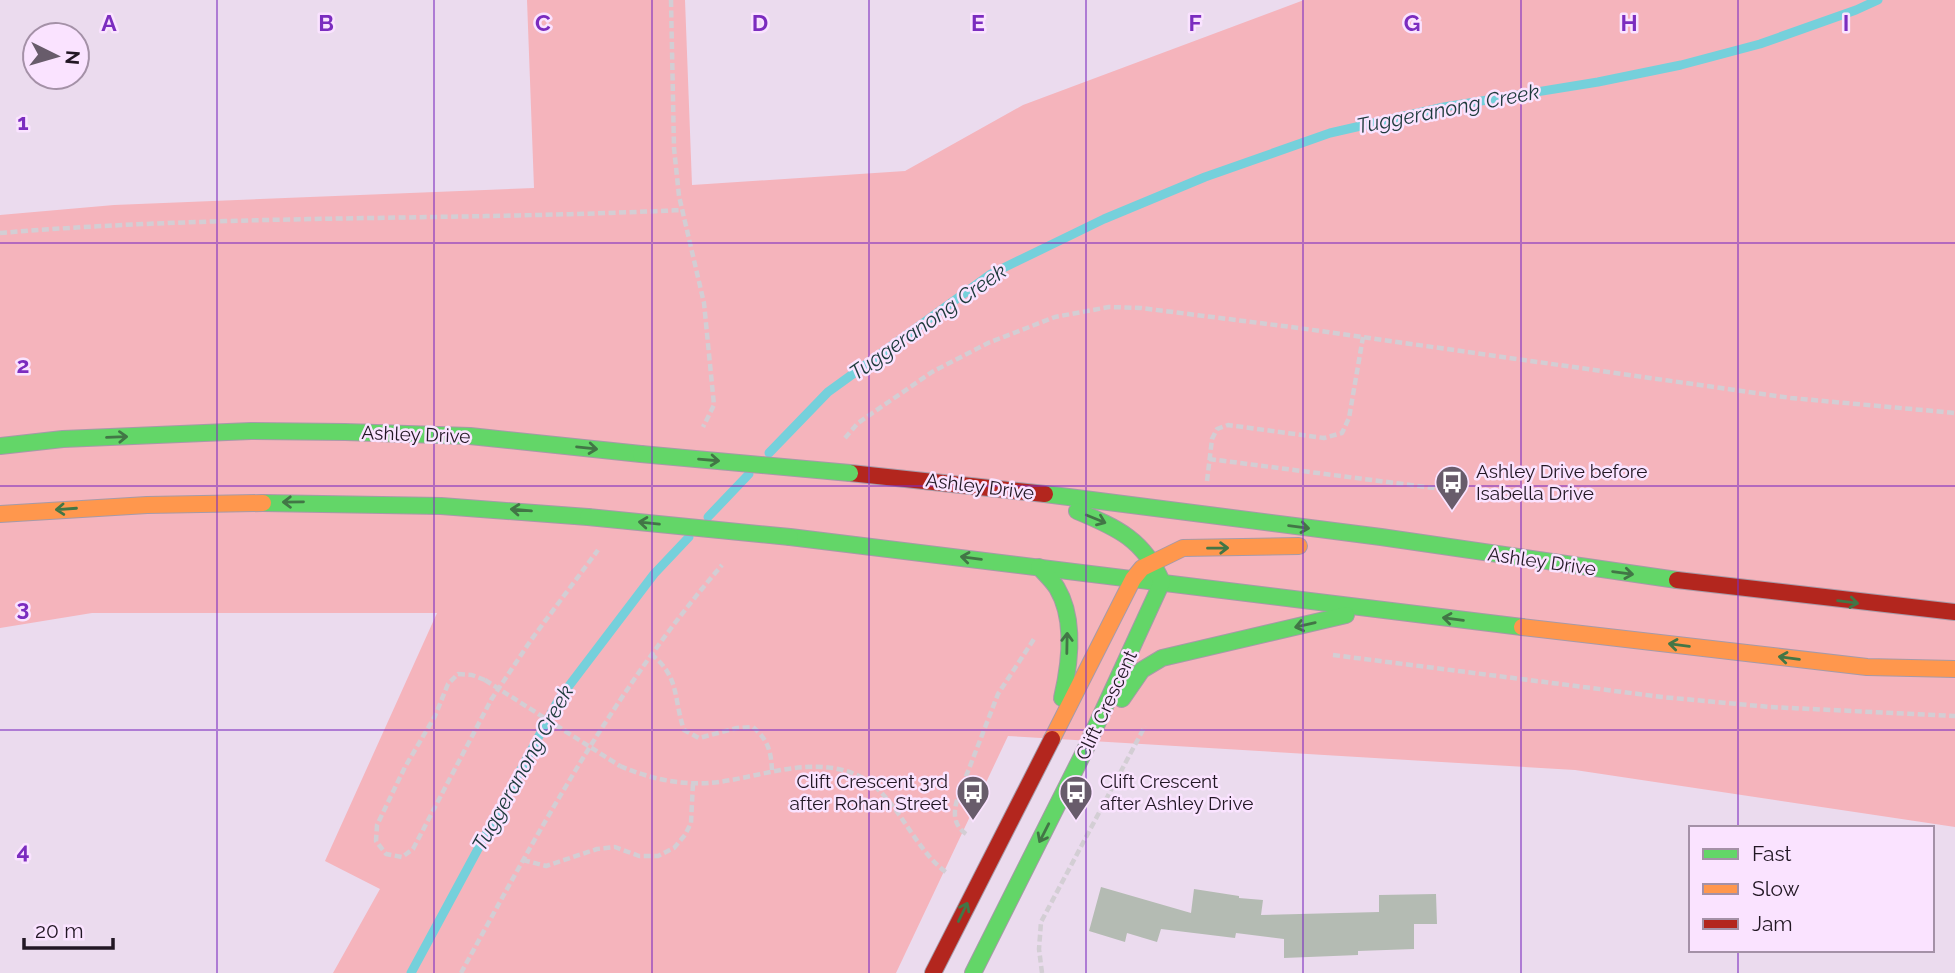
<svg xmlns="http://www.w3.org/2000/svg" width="1955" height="973" viewBox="0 0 1955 973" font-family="Raleway,sans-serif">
	<rect width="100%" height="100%" fill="#ebdbee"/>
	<!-- green -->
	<path fill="#f5b4bc" d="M527,0H685L692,185L905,171L1023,105L1304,0H1955V827L1575,770L1008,736L896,973H333L380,889L325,861L437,613H92L0,628V215L114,205L534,188Z"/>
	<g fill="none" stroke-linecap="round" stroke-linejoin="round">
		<!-- stream -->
		<g stroke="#75d0db" stroke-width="9">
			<path d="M769,453L828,392L991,274L1104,219L1205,177L1330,133L1444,107L1598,82L1681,65L1760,44L1856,10L1878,0"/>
			<path d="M708,517L749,474"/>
			<path d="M411,973L559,699L654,574L689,537"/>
		</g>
	</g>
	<!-- building -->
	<path fill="#b4bbb3" d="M1101,887L1191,913L1194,889L1239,896V898L1263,900L1261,915L1379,912V895L1436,894L1437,924H1414V949L1358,951V955L1284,958V939L1236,933L1235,938L1161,929L1157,942L1127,933L1125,942L1089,931Z"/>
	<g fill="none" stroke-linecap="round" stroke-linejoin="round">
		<defs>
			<g id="fast">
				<path d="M0,446L63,439L251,431L345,432L470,436L641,454"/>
				<path d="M1045,494L1381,537L1677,580"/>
				<path d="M263,503L441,506L588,517"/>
				<path d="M790,537L1522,627"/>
				<path d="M1039,567C1045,574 1052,580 1057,588C1076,620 1070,664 1062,698"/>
				<path d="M1122,699L1142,670L1162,658L1346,615"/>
				<path d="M973,973L1085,750L1162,582C1144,540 1118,528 1077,511"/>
			</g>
			<g id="slow">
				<path d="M0,514L147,505L263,503"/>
				<path d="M1522,627L1867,667L1955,669"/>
				<path d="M1052,739L1133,579L1142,568L1183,548L1299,546"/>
			</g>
			<g id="jam">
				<path d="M850,473L1045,494"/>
				<path d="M1677,580L1955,612"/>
				<path d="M933,973L1052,739"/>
			</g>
		</defs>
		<!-- fast casing -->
		<use href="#fast" stroke="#a69aa8" stroke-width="18"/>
		<!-- slow casing -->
		<use href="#slow" stroke="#a69aa8" stroke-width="18"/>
		<!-- jam casing -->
		<use href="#jam" stroke="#a69aa8" stroke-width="18"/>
		<!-- path -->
		<g stroke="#d3ced4" stroke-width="4.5" stroke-dasharray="7 3.5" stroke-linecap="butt">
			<path d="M671,0L674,148L679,196L704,303L714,405L703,427"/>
			<path d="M0,233C227,214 455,221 682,210"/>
			<path d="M845,438L858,423L932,372L988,343L1055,317L1109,307L1141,308L1299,328L1791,398L1955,413"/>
			<path d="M1209,459L1457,491"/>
			<path d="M1207,481L1212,439L1217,429L1228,425L1324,438L1342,433L1349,418L1363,337"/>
			<path d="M651,654C680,677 673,697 684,730L699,738L737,728L753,727C768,740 771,751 772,770"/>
			<path d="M1333,655L1662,697L1770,707L1955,716"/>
			<path d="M485,680L472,675L458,674L448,684L435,716L405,767L377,825L376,841L386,854L402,857L413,849L491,700L531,640L598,550"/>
			<path d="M620,766C648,778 678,785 709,783C758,779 809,754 857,775C896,792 912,848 947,873"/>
			<path d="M966,834C953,825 953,812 958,797L998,694L1034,639"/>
			<path d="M523,860L546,866L597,849L615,847L639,856H658L674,848L685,835L691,823L693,783"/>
			<path d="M461,973C539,830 615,689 722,565"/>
			<path d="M1042,973L1039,949L1041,922L1145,726"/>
		</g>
		<!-- fast -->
		<use href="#fast" stroke="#63d668" stroke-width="16"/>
		<!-- slow -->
		<use href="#slow" stroke="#ff974d" stroke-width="16"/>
		<!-- jam -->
		<use href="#jam" stroke="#b3261e" stroke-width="16"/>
		<defs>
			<g id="fast-bridge">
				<path d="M641,454L850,473"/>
				<path d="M588,517L790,537"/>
			</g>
		</defs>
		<!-- fast-bridge casing -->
		<use href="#fast-bridge" stroke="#a69aa8" stroke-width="18" stroke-linecap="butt"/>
		<!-- path-bridge -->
		<path stroke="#d3ced4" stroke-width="4.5" stroke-dasharray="7 3.5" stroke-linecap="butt" d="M485,680L620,766"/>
		<!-- fast-bridge -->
		<use href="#fast-bridge" stroke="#63d668" stroke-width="16"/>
	</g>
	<!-- one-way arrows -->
	<defs><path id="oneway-shaft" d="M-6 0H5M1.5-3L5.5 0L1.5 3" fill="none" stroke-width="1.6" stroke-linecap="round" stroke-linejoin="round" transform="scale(1.75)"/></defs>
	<g stroke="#427646">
		<use href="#oneway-shaft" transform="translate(117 437) rotate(-2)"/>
		<use href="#oneway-shaft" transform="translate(587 448) rotate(6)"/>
		<use href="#oneway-shaft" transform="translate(709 460) rotate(5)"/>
		<use href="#oneway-shaft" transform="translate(293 502) rotate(179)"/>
		<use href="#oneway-shaft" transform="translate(66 509) rotate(176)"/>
		<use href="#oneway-shaft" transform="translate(521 510) rotate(-175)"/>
		<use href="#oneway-shaft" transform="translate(1096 519) rotate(22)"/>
		<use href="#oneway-shaft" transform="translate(649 523) rotate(-174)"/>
		<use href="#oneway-shaft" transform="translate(1299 527) rotate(7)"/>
		<use href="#oneway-shaft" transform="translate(1218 548) rotate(-1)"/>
		<use href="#oneway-shaft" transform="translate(971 558) rotate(-173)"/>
		<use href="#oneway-shaft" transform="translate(1623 573) rotate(8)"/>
		<use href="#oneway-shaft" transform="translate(1848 602) rotate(7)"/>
		<use href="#oneway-shaft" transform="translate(1453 619) rotate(-173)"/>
		<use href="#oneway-shaft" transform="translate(1305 625) rotate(167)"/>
		<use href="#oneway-shaft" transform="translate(1067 643) rotate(-89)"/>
		<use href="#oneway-shaft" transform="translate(1679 645) rotate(-173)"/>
		<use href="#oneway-shaft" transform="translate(1789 658) rotate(-173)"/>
		<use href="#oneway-shaft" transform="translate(1044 833) rotate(117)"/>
		<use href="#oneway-shaft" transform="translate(963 912) rotate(-64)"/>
	</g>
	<!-- grid -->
	<path fill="none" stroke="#7b2cbf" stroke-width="2" stroke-opacity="0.55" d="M217,0V973M434,0V973M652,0V973M869,0V973M1086,0V973M1303,0V973M1521,0V973M1738,0V828M0,243H1955M0,486H1955M0,730H1955M1738,950V973"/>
	<!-- icons -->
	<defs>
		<symbol id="bus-pin" viewBox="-11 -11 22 30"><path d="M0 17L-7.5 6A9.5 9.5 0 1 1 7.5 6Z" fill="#685c6b" stroke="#fae3ff"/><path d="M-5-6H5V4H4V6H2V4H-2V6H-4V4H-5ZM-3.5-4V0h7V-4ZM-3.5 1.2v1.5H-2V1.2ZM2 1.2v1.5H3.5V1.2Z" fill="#fff"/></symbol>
	</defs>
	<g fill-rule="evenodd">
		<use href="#bus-pin" x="1433" y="463" width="38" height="52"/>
		<use href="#bus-pin" x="954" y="773" width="38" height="52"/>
		<use href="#bus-pin" x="1057" y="773" width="38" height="52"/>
	</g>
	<g text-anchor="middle" stroke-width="5" stroke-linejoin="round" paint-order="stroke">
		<!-- street labels -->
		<g font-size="19" fill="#221724" stroke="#fae3ff">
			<text transform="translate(416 434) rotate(2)" y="7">Ashley Drive</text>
			<text transform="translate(980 486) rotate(7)" y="7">Ashley Drive</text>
			<text transform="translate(1542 561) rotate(8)" y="7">Ashley Drive</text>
			<text transform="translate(1106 705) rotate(-65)" y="7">Clift Crescent</text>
		</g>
		<!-- poi labels -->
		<g font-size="19" fill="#221724" stroke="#fae3ff" text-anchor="start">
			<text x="1476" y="478">Ashley Drive before<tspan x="1476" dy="22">Isabella Drive</tspan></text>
			<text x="948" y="788" text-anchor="end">Clift Crescent 3rd<tspan x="948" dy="22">after Rohan Street</tspan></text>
			<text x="1100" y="788">Clift Crescent<tspan x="1100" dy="22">after Ashley Drive</tspan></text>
		</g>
		<!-- water labels -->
		<g font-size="21" font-style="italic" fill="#1d3a3c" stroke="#fae3ff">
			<text transform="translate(1448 109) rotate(-11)" y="7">Tuggeranong Creek</text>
			<text transform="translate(928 322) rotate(-35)" y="7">Tuggeranong Creek</text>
			<text transform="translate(523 768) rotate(-61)" y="7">Tuggeranong Creek</text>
		</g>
	</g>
	<g font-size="23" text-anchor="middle" font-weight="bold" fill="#7b2cbf" stroke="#fae3ff" stroke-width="5" stroke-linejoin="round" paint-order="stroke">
		<text x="109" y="31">A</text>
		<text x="326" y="31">B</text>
		<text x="543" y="31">C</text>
		<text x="760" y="31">D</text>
		<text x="978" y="31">E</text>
		<text x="1195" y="31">F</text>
		<text x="1412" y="31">G</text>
		<text x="1629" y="31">H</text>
		<text x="1846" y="31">I</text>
		<text x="23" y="130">1</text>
		<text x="23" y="373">2</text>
		<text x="23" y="616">3</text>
		<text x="23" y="859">4</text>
	</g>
	<!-- legend -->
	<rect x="1689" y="826" width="245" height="126" fill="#fae3ff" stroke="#a491a7" stroke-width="2"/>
	<rect x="1703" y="849" width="35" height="10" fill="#63d668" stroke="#a491a7" stroke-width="2"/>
	<text x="1752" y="861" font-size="21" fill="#221724">Fast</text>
	<rect x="1703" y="884" width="35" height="10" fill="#ff974d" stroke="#a491a7" stroke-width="2"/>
	<text x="1752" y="896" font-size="21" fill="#221724">Slow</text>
	<rect x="1703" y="919" width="35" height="10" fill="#b3261e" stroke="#a491a7" stroke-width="2"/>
	<text x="1752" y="931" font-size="21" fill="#221724">Jam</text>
	<!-- north arrow -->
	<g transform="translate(56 56) rotate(95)"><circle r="33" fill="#fae3ff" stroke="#a491a7" stroke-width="2"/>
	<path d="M0-5L12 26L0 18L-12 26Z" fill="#685c6b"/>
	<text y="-10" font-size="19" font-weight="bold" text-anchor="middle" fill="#221724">N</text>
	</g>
	<!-- scale -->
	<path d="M24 938v10h89v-10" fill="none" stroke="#221724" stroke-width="3.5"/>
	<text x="35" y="938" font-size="21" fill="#221724" stroke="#fae3ff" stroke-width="5" paint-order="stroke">20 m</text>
</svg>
